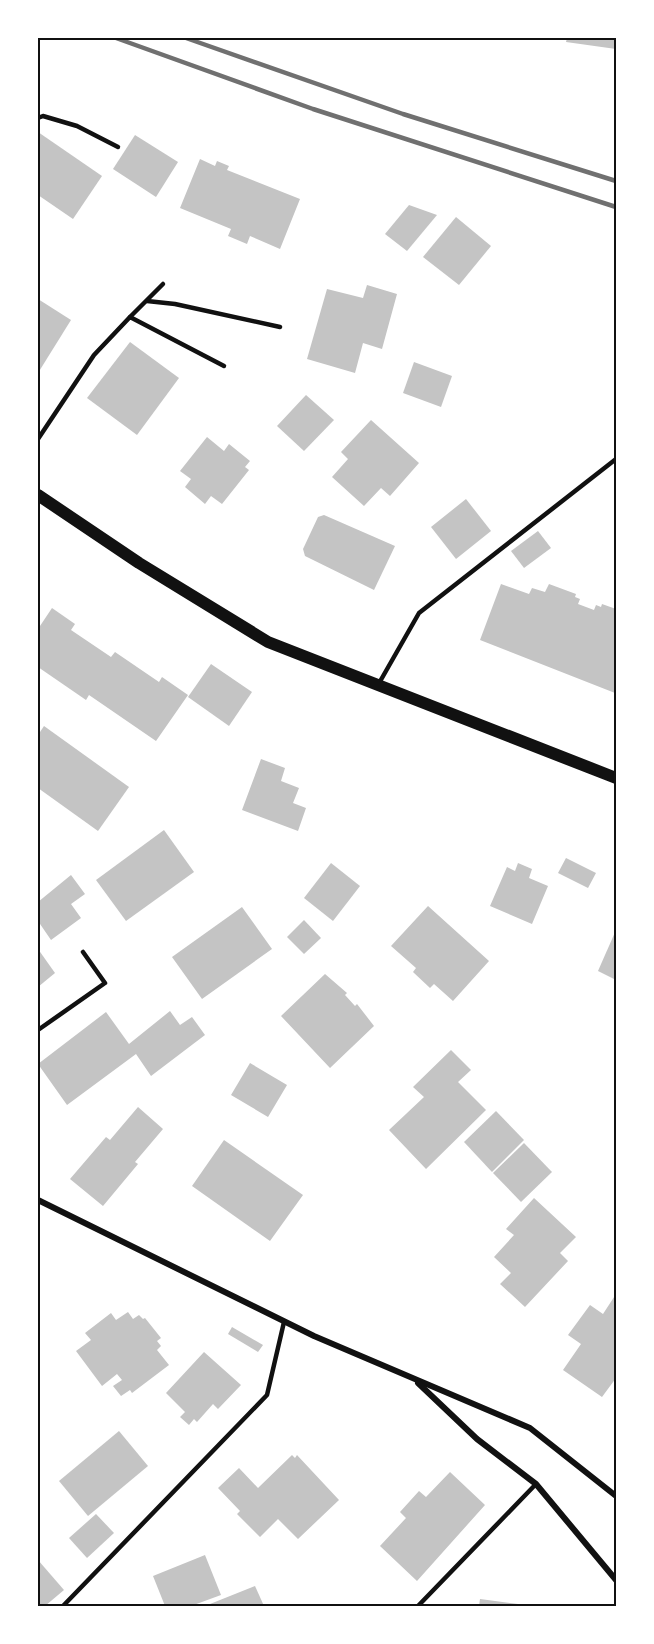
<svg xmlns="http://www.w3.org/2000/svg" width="654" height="1644" viewBox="0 0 654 1644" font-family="'Exo 2',sans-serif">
	<rect width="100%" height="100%" fill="#fff"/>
	<!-- building -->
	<g fill="#c4c4c4">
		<path d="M567,38H616V49L566,42Z"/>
		<path d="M38,132L102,176L73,219L38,195Z"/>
		<path d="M135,135L178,162L156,197L113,169Z"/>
		<path d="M200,159L215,166L217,161L229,166L227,170L300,199L280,249L250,236L247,244L228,236L231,229L180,208Z"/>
		<path d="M409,205L437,215L407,251L385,234Z"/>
		<path d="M456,217L491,246L459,285L423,257Z"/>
		<path d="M367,285L397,294L382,349L363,343L355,373L307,359L327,289L363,298Z"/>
		<path d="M38,299L71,320L38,373Z"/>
		<path d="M130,342L179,378L137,435L87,398Z"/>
		<path d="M414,362L452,376L441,407L403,393Z"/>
		<path d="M306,395L334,420L304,451L277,426Z"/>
		<path d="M371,420L419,463L390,496L381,488L364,506L332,477L348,459L341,452Z"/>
		<path d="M207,437L224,451L229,444L250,461L245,467L249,470L222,504L211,496L205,504L185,487L191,479L180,471Z"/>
		<path d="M466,499L491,531L456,559L431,527Z"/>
		<path d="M324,515L395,546L374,590L305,556L303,549L318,517Z"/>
		<path d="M538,531L551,548L524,568L511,551Z"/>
		<path d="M501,584L529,594L532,588L545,592L549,584L576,594L575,597L580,599L578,604L594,610L596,605L601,607L602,604L616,609L615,693L480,640Z"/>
		<path d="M52,608L75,624L71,630L111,657L115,652L159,682L162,677L188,695L156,741L89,695L86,700L38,667V629Z"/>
		<path d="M211,664L252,692L229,726L188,697Z"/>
		<path d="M44,726L129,787L98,831L38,788V735Z"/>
		<path d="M261,759L285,768L281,781L299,788L293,803L306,808L298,831L242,810Z"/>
		<path d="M164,830L194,872L126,921L96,880Z"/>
		<path d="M566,858L596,873L588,888L558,873Z"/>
		<path d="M331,863L360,886L333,921L304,898Z"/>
		<path d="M518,863L532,869L529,878L548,886L532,924L490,906L507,867L515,871Z"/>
		<path d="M71,875L85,894L71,904L81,918L51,940L38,921V902Z"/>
		<path d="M428,906L489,961L453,1001L434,984L430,988L413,972L416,968L391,946Z"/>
		<path d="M242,907L272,949L202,999L172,957Z"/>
		<path d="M304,920L321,938L304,954L287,937Z"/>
		<path d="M616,930V980L598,971Z"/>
		<path d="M38,949L55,973L38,987Z"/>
		<path d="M325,974L347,993L345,995L355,1006L357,1004L374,1026L330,1068L281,1016Z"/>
		<path d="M170,1011L180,1025L192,1017L205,1035L151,1076L136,1054L67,1105L38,1064L106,1012L129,1044Z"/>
		<path d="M451,1050L471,1070L458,1082L486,1110L426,1169L389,1130L424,1097L413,1087Z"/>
		<path d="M250,1063L287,1085L268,1117L231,1095Z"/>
		<path d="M138,1107L163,1129L135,1162L138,1164L103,1206L70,1179L106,1137L110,1140Z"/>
		<path d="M496,1111L524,1140L492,1172L464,1142Z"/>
		<path d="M224,1140L303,1195L270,1241L192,1186Z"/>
		<path d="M524,1143L552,1172L521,1202L493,1173Z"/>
		<path d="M534,1198L576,1237L560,1253L568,1261L525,1307L500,1284L511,1273L494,1257L514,1235L506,1229Z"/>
		<path d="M616,1294V1378L602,1397L563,1370L581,1344L568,1335L590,1305L603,1314Z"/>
		<path d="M128,1312L133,1319L139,1315L143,1319L145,1318L161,1338L157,1341L161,1346L157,1350L169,1365L132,1393L130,1390L121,1396L113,1386L122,1380L117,1374L102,1386L76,1351L91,1340L85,1333L111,1313L116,1320Z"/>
		<path d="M232,1327L263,1345L258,1352L228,1334Z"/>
		<path d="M204,1352L241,1385L218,1409L213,1404L197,1422L194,1419L189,1425L180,1417L185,1412L166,1393Z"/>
		<path d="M119,1431L148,1466L88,1516L59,1481Z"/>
		<path d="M292,1455L295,1458L297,1455L339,1500L298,1539L278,1519L260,1537L237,1514L240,1511L218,1488L239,1468L258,1488Z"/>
		<path d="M450,1472L485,1505L417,1581L380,1546L406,1518L400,1512L419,1491L426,1497Z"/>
		<path d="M96,1514L114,1533L87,1558L69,1538Z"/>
		<path d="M205,1555L221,1595L191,1606H165L153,1576Z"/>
		<path d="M38,1560L64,1590L45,1606H38Z"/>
		<path d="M255,1586L264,1606H205Z"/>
		<path d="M480,1599L518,1604V1606H479Z"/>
	</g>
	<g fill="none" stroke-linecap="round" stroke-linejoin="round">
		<!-- service -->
		<g stroke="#111" stroke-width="4.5">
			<path d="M38,118L43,116L77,126L118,147"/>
			<path d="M147,301L175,304L280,327"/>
			<path d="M130,317L163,284"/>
			<path d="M38,439L94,355L130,317L224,366"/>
			<path d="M378,685L419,613L616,459"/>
			<path d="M38,1030L105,983L83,952"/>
			<path d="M63,1606L267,1395L284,1322"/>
			<path d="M418,1606L536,1484"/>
		</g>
		<!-- minor -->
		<g stroke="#111" stroke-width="6">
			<path d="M38,1200L314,1336L530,1428L616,1496"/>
			<path d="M418,1383L477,1439L536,1484L616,1580"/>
		</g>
		<!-- secondary -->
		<path stroke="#111" stroke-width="12" d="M38,495L139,563L268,642L616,778"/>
		<!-- rail -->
		<g stroke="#707070" stroke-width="4.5">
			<path d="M116,38L313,109L616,207"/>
			<path d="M186,38L403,114L616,181"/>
		</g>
	</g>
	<!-- border -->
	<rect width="654" height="1644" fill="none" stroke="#ffffff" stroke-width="78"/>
	<rect x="39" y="39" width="576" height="1566" fill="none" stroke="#111" stroke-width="2"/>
</svg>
